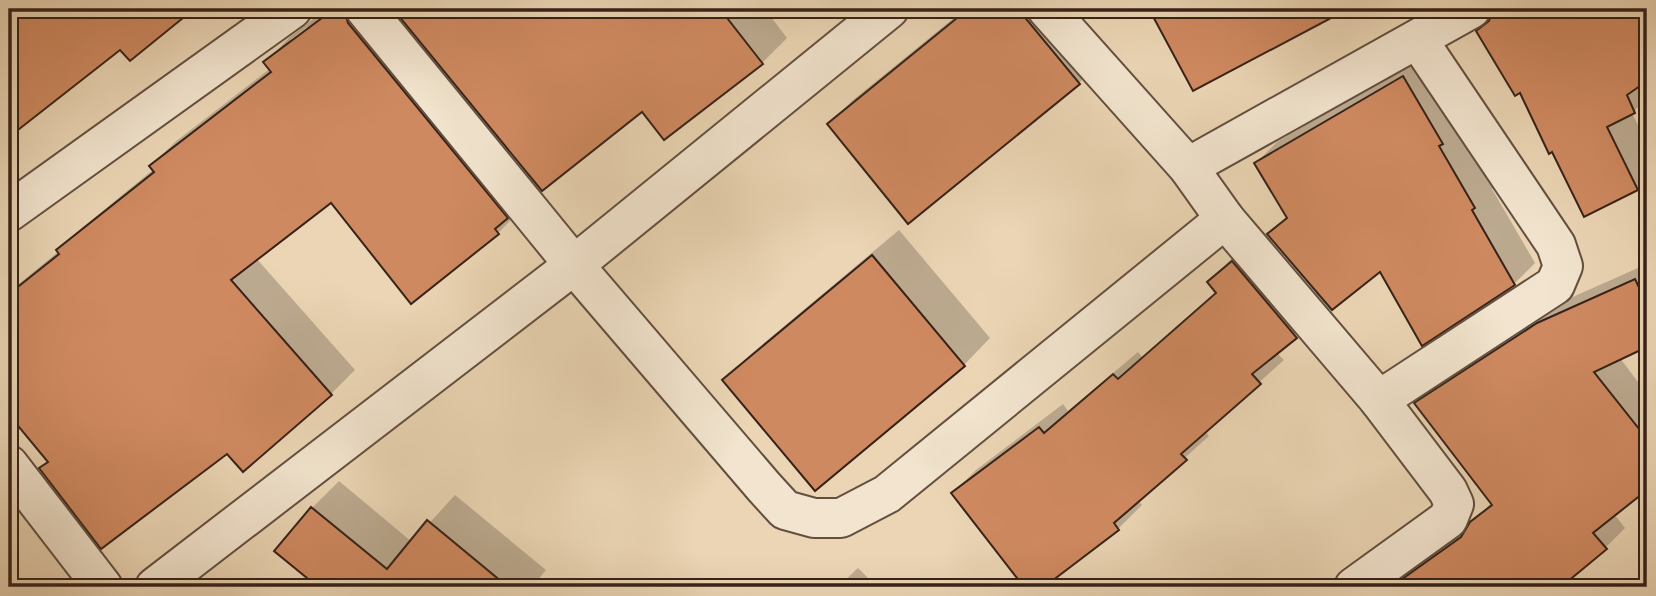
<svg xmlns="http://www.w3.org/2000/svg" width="1656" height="596" viewBox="0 0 1656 596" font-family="'IM FELL French Canon',serif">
	<rect width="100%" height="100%" fill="#ebd5b4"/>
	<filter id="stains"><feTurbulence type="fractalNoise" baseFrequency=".00286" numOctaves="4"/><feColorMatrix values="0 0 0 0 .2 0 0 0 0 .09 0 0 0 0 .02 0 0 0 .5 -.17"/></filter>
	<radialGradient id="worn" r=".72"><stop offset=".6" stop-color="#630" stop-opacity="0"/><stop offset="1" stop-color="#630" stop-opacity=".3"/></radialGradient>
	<!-- shadow -->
	<g fill="#0003" fill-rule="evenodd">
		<path d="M9,9H192L130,59L121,48L9,136Z"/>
		<path d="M315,9H380L522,209L498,233L331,201L256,258L355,370L331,394L243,470L227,451L41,468L49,461L9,412V292L59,251L83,227L154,169L151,166L175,142L271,68L266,62L289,38L313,19ZM307,27L309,30L290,44V40Z"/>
		<path d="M395,9H765L787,38L762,63L664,138L642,110L542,189Z"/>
		<path d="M965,9H1062L1103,59L1079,83L829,124L853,100Z"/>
		<path d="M1151,9H1344L1194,88Z"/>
		<path d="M1502,9H1647V98L1632,113L1647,143V178L1637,188L1585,214L1521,91L1479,31Z"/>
		<path d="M1424,56L1495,186L1492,189L1535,263L1514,284L1380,270L1269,234L1288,215L1256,163L1277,142Z"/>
		<path d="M899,230L990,338L964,365L724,380L751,354Z"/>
		<path d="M1257,239L1319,313L1276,352L1284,360L1205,431L1209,436L1138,500L1142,505L1118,529L1041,587H1026L953,493L976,470L1063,404L1068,411L1138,352L1142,357L1217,291L1209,282L1232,258Z"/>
		<path d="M1647,264V345L1620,358L1647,394V488L1614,514L1625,528L1605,548L1562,572L1543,587H1386L1469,527L1492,502L1416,403L1436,383L1559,303Z"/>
		<path d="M339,481L412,542L455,495L546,570L532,587H321L277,551L312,508Z"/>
		<path d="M858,568L877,587H838Z"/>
	</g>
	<!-- building -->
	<g fill="#cf8960" stroke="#362219" stroke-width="2">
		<path d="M9,9H194L130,61L120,50L9,137Z"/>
		<path d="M334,9H344L348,23L508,218L495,229L499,234L411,304L331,203L231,280L332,395L243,472L227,454L101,549L39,468L48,462L9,415V294L59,254L56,250L154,172L149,166L271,72L263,62Z"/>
		<path d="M393,9H720L763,64L664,140L642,112L542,191Z"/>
		<path d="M968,9H1018L1080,84L908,224L827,124Z"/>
		<path d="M1149,9H1348L1193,91Z"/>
		<path d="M1493,9H1647V81L1627,95L1635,113L1607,127L1638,190L1584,217L1552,152L1549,154L1520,93L1515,96L1476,31L1489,21Z"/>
		<path d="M1403,76L1443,144L1439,146L1475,208L1472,210L1515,285L1422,346L1380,272L1332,310L1267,234L1287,218L1254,163Z"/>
		<path d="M872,255L965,366L815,491L722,380Z"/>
		<path d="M1232,261L1297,338L1252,374L1261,384L1181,454L1187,460L1114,523L1119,530L1044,587H1024L951,493L1039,427L1044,433L1113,374L1118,379L1216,293L1207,282Z"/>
		<path d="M1635,279L1647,304V347L1594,372L1647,439V490L1593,533L1607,549L1561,587H1391L1461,537L1470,522L1492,505L1414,403L1537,323Z"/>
		<path d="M311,507L387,569L427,520L508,587H318L274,551Z"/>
	</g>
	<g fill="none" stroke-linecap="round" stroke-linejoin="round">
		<defs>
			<g id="street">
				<path d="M365,9L574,265L764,487L785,510L814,518H841L887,494L1225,219"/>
				<path d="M1047,9L1188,167L1225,219L1379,400L1448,491L1454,504L1448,519L1354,587"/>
				<path d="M1188,167L1471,9"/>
				<path d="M9,212L292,9"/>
				<path d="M1379,400L1555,285L1563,266L1556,245L1418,40"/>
				<path d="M9,465L103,587"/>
				<path d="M155,587L574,265L889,9"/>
			</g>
		</defs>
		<!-- street casing -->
		<use href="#street" stroke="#634f40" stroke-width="42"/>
		<!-- street -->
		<use href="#street" stroke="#f2e4ce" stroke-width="38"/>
	</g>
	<!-- margin -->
	<rect width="1656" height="596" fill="none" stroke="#ebd5b4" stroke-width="35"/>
	<rect x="10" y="10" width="1635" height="575" fill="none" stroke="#362219" stroke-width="3.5"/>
	<rect x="18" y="18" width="1621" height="561" fill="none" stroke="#362219" stroke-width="2"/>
	<rect width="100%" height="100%" filter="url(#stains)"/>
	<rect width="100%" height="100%" fill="url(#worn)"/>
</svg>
